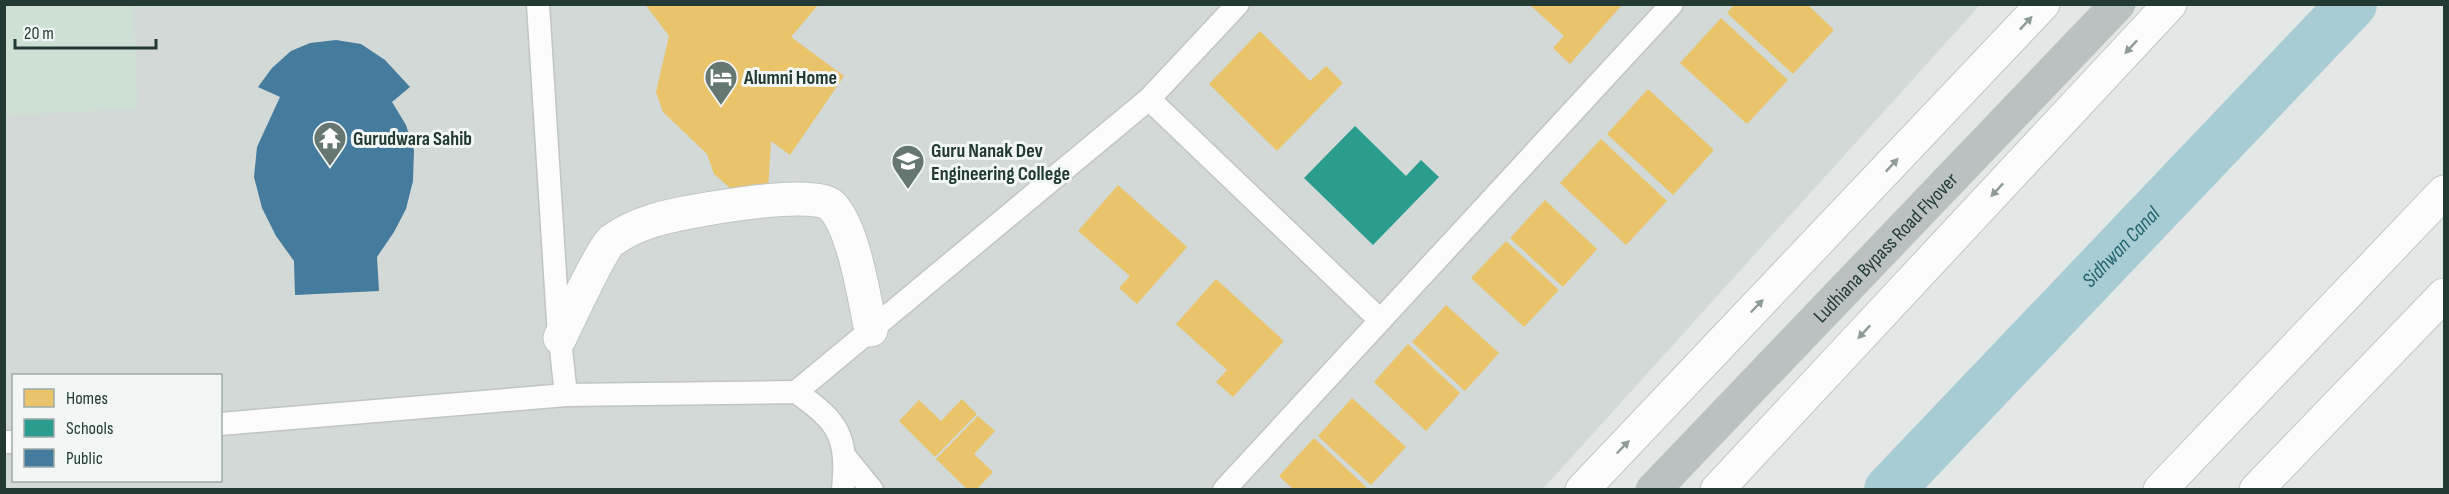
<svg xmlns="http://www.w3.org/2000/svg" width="2449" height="494" viewBox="0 0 2449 494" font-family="'Sofia Sans Condensed',sans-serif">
	<rect width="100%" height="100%" fill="#e3e8e6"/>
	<!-- built -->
	<path fill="#d2d9d6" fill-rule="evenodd" d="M4,5H1980L1542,490L5,489ZM14,376H220V480H14Z"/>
	<!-- green -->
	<path fill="#cee0d4" d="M5,4L133,5L138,108L5,116Z"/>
	<!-- homes -->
	<g fill="#e9c46a">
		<path d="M645,4H819L791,37L844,76L790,155L771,141L768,190L737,194L714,174L707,154L663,112L656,92L669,36Z"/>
		<path d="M1529,4H1619L1621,6L1570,64L1553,48L1564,36Z"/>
		<path d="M1735,4H1807L1834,30L1793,74L1727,13Z"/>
		<path d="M1721,18L1788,80L1747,124L1680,63Z"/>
		<path d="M1260,31L1310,81L1326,66L1343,83L1277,151L1209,84Z"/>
		<path d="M1648,89L1714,150L1673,195L1607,134Z"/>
		<path d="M1601,139L1667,201L1626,245L1560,183Z"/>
		<path d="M1118,185L1187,247L1137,304L1119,288L1130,276L1078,231Z"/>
		<path d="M1545,200L1597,249L1563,287L1510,238Z"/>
		<path d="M1506,241L1559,290L1524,327L1471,278Z"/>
		<path d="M1216,279L1284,341L1233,397L1216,382L1227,370L1176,324Z"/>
		<path d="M1446,305L1499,353L1465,391L1412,342Z"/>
		<path d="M1408,344L1460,393L1426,431L1374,382Z"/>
		<path d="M1352,398L1406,447L1371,485L1318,436Z"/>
		<path d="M962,399L977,414L935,457L899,421L919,400L941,421Z"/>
		<path d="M978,416L995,431L974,454L993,472L976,490H968L936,459Z"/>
		<path d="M1314,438L1366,487L1364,490H1294L1279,476Z"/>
	</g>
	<!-- schools -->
	<path fill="#2a9d8f" d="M1355,126L1406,176L1421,160L1439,177L1373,245L1304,178Z"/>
	<!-- public -->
	<path fill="#457b9d" d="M336,40L361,44L385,60L410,87L392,102L406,125L414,150L413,181L406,209L394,232L377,257L379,291L295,295L294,261L276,236L262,208L254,177L257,147L280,97L258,87L272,68L291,51L310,43Z"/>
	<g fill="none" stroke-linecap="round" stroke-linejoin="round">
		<!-- canal -->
		<path stroke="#a8ccd3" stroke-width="50" id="s1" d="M1889,490L2352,4"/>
		<defs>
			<g id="lane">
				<path d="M538,4L558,321L566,395"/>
				<path d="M1149,99L1380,320"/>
				<path d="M796,392L1149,99L1238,4"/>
				<path d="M220,424L566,395L796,392C839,422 848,436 843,490"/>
				<path d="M4,442H14"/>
				<path d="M846,458L872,490"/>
				<path d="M1224,490L1672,4"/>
			</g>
			<g id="street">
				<path d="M560,338C567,323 603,246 611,241C622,233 639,225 652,221C678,212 812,188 831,205C854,227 864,298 871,330"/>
				<path d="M2256,490L2444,295"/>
			</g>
			<g id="secondary">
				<path d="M1582,490L2043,4"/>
				<path d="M1717,490L2170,4"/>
				<path d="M2160,490L2444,192"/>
			</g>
			<g id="highway">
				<path id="s2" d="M1653,490L2118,4"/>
			</g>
		</defs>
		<!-- lane casing -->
		<use href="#lane" stroke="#c0c5c3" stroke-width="25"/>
		<!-- street casing -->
		<use href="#street" stroke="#c0c5c3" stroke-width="35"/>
		<!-- secondary casing -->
		<use href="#secondary" stroke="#c0c6c3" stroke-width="35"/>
		<!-- highway casing -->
		<use href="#highway" stroke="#bcc4c2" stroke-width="35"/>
		<!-- lane -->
		<use href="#lane" stroke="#fbfcfb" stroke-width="22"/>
		<!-- street -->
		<use href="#street" stroke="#fbfcfb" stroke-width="33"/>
		<!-- secondary -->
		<use href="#secondary" stroke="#fbfcfb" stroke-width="33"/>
		<!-- highway -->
		<use href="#highway" stroke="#bbc1c0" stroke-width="33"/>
	</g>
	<!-- one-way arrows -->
	<defs><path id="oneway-solid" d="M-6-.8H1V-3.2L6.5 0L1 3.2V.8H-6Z" transform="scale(1.5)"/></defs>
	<g fill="#8f9b98">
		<use href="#oneway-solid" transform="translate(2026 23) rotate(-47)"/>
		<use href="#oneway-solid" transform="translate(2131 47) rotate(133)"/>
		<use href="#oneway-solid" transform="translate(1892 165) rotate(-47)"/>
		<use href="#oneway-solid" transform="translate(1997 190) rotate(133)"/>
		<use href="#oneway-solid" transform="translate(1757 306) rotate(-46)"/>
		<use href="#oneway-solid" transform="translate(1864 332) rotate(133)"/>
		<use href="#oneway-solid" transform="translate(1623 447) rotate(-46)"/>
	</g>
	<!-- icons -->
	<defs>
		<symbol id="hotel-pin" viewBox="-11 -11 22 30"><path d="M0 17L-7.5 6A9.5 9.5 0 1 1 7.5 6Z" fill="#667772" stroke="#f2f7f5"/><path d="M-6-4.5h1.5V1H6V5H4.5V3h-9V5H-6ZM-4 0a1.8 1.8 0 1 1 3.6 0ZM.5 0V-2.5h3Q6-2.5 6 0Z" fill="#fff"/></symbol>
		<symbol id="temple-pin" viewBox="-11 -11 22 30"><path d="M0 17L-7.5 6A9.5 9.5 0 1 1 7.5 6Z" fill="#667772" stroke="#f2f7f5"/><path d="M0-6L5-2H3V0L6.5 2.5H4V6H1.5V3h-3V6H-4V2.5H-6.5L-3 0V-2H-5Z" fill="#fff"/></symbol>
		<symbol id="university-pin" viewBox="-11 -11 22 30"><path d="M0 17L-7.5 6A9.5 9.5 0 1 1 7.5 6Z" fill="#667772" stroke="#f2f7f5"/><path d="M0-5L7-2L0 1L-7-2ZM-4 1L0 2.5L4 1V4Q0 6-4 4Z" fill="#fff"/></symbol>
	</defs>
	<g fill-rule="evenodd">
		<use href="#hotel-pin" x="702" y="58" width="38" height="52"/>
		<use href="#temple-pin" x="311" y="119" width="38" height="52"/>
		<use href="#university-pin" x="889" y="142" width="38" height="52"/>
	</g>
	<g text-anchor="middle" stroke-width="6" stroke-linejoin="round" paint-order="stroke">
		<!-- poi labels -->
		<g font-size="20" font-weight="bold" fill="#233a34" stroke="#f2f7f5" text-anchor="start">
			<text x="744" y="84">Alumni Home</text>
			<text x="353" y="145">Gurudwara Sahib</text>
			<text x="931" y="157">Guru Nanak Dev<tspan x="931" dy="23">Engineering College</tspan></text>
		</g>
		<!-- street labels -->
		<g font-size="20" fill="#233a34" stroke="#f2f7f5">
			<text dy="7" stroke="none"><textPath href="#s2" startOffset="336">Ludhiana Bypass Road Flyover</textPath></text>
		</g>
		<!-- water labels -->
		<g font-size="21" font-style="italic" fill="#236270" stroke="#f2f7f5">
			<text dy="7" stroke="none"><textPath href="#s1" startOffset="336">Sidhwan Canal</textPath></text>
		</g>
	</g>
	<!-- border -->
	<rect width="2449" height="494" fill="none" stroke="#233a34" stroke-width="12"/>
	<!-- legend -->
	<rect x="12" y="374" width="210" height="108" fill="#f2f7f5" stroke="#9faba8" stroke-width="1.5"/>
	<rect x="24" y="389" width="30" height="18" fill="#e9c46a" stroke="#9faba8" stroke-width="1.5"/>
	<text x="66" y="404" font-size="18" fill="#233a34">Homes</text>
	<rect x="24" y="419" width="30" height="18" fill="#2a9d8f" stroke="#9faba8" stroke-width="1.5"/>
	<text x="66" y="434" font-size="18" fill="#233a34">Schools</text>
	<rect x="24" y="449" width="30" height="18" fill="#457b9d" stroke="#9faba8" stroke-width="1.5"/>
	<text x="66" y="464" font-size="18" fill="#233a34">Public</text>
	<!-- scale -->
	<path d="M15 39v9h141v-9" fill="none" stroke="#233a34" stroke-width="3"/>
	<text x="24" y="39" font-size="18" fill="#233a34" stroke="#f2f7f5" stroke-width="4.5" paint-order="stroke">20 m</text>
</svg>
